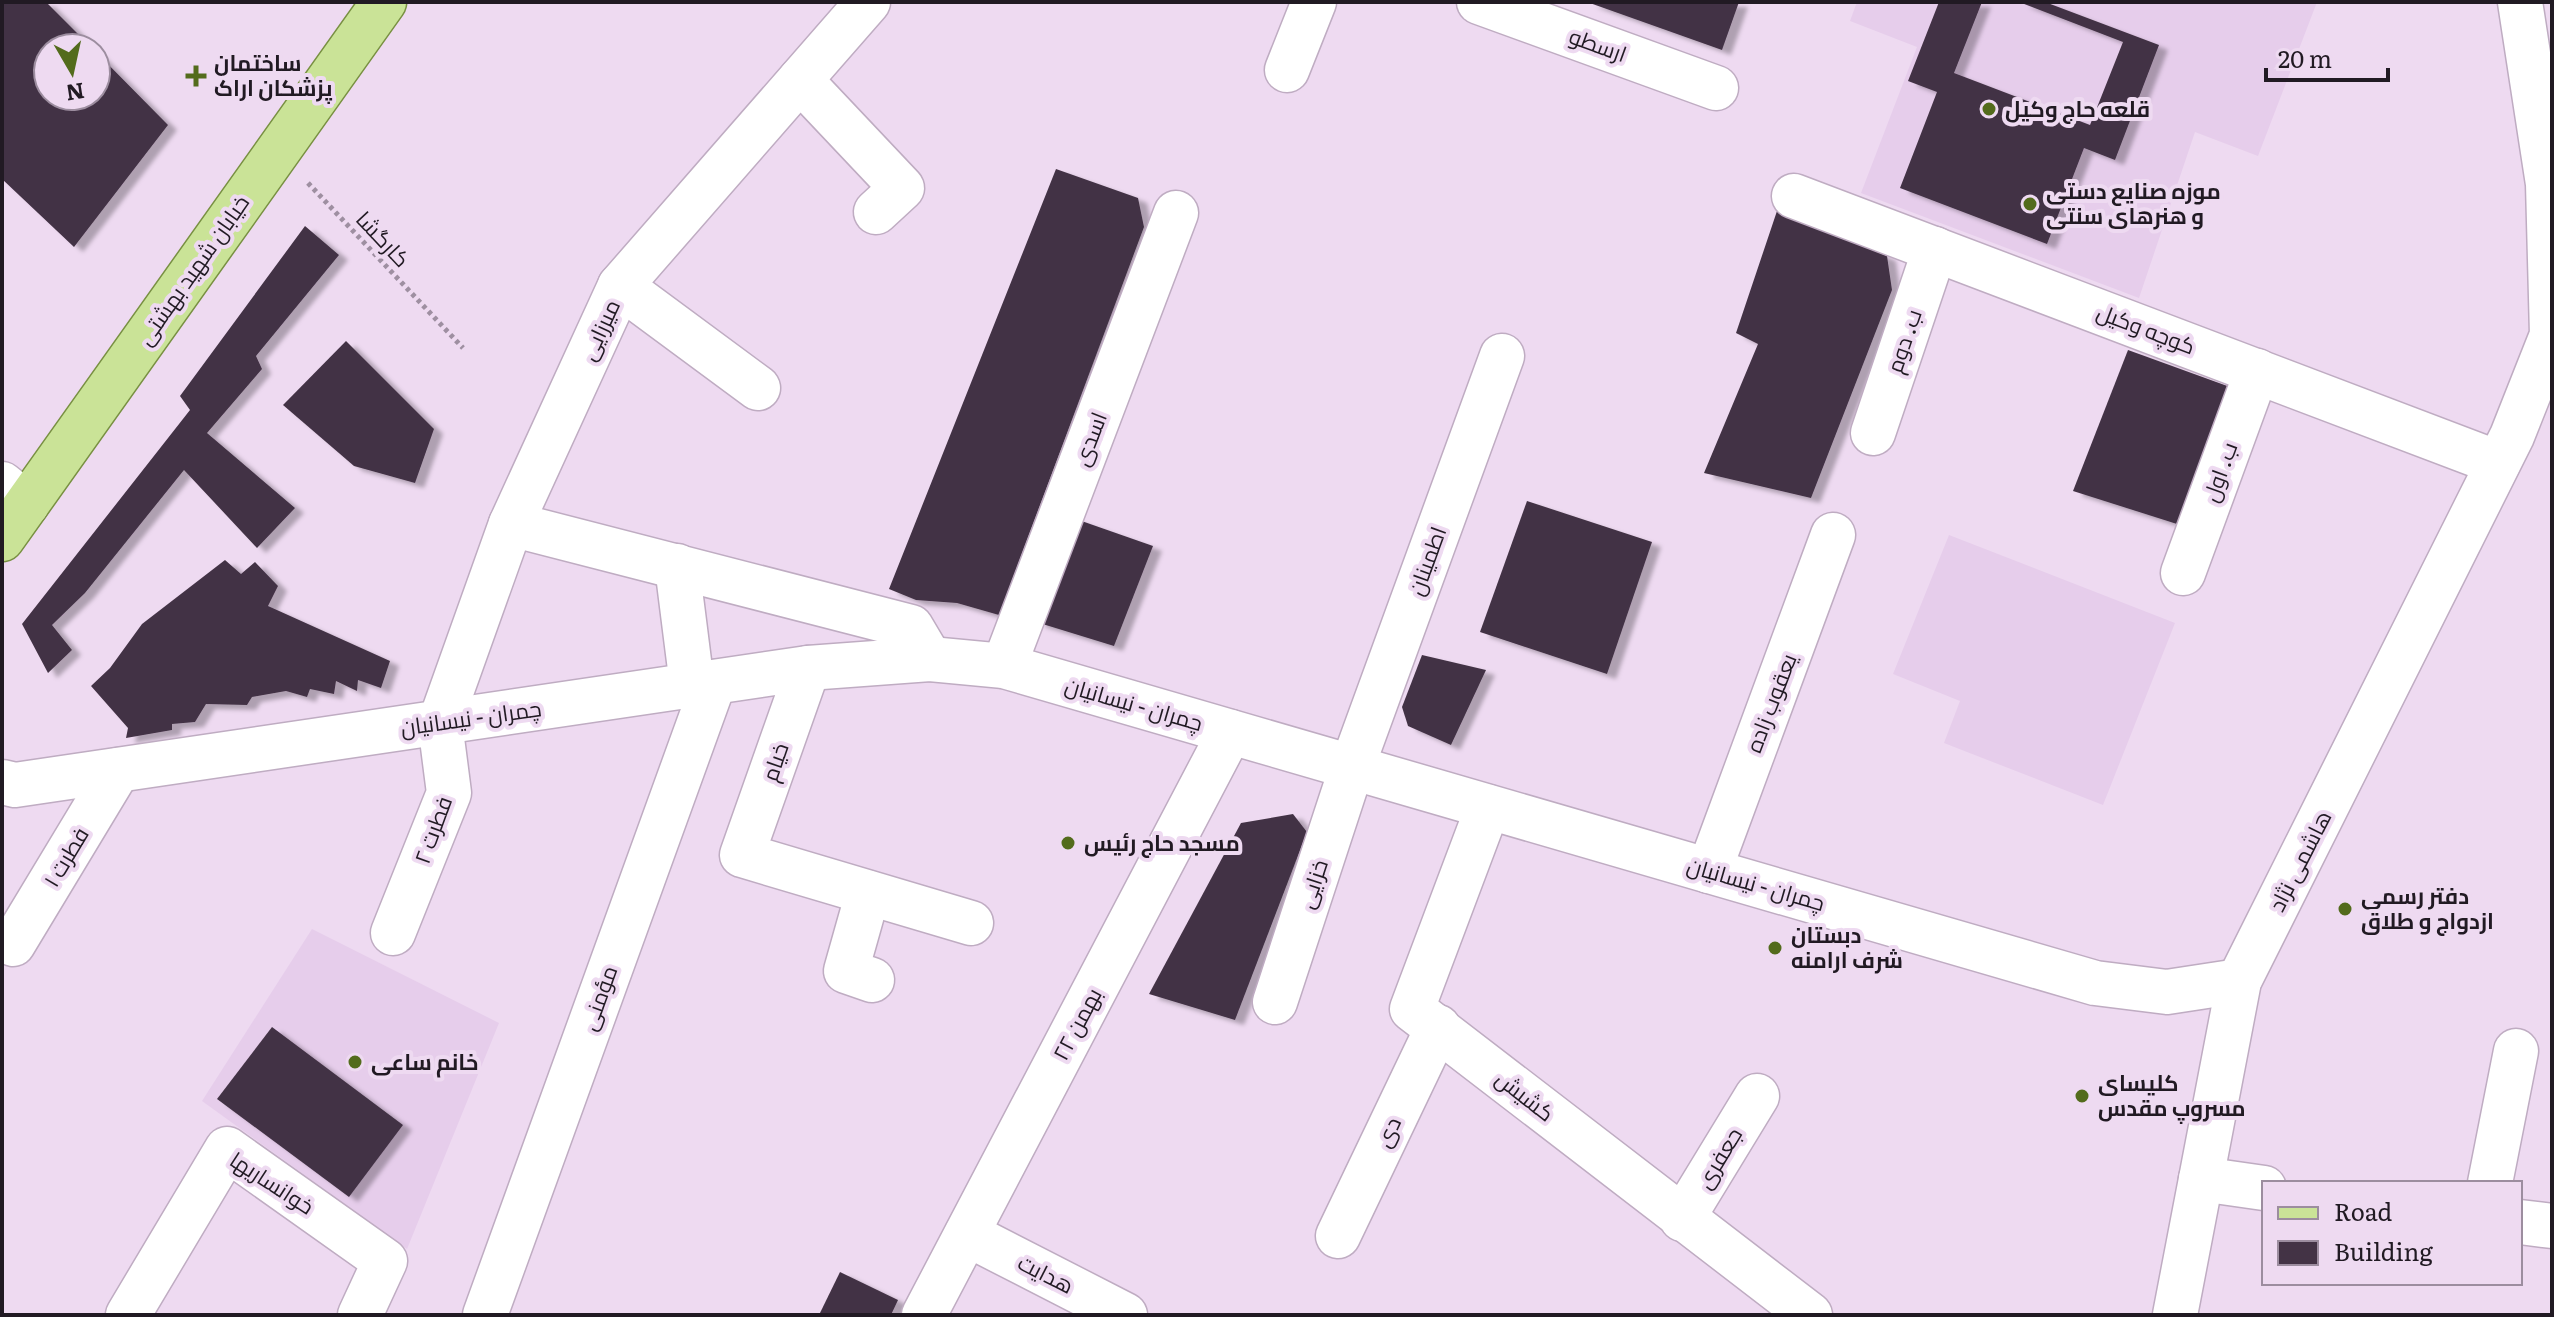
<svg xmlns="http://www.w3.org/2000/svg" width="2554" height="1317" viewBox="0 0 2554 1317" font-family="Literata,Cairo,serif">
	<defs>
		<filter id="shadow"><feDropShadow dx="9" dy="5" stdDeviation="2" flood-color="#0004"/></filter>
	</defs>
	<rect width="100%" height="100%" fill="#eedaf1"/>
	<!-- built -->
	<g fill="#e6cdeb">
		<path d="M1857,2H2317L2258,156L2195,132L2139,298L1861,193L1917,47L1850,21Z"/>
		<path d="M1949,535L2175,623L2103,805L1944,743L1960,701L1893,674Z"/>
		<path d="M312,929L499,1023L407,1249L202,1101Z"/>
	</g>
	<!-- building -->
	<g fill="#433345" filter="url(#shadow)">
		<path d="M2,2H46L92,48H48V96H96V52L168,125L74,247L2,179Z"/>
		<path d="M1587,2H1739L1722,50Z"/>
		<path d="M1939,2H1982L1954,73L2090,125L2123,42L2019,2H2045L2159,45L2115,160L2084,148L2047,244L1900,188L1937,92L1908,81Z"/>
		<path d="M1056,169L1138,198L1144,227L999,615L957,603L916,600L889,589Z"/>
		<path d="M1777,211L1887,256L1892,290L1811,498L1704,473L1758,344L1736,333Z"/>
		<path d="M305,226L339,255L256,356L262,369L207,433L295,508L257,548L184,470L85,593L52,625L72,650L48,673L22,624L190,410L180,396Z"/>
		<path d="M346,341L434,429L415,483L354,466L283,405Z"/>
		<path d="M2128,350L2230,387L2177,524L2073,491Z"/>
		<path d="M1527,501L1652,542L1607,674L1480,632Z"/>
		<path d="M1073,518L1153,546L1114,646L1036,622Z"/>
		<path d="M225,560L241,574L255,562L278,586L268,606L390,661L381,688L358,680L357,691L336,681L334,694L310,689L307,697L286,691L252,697L247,705L206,704L195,722L172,724V730L126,738L128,728L91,686L110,668L142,624Z"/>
		<path d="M1422,655L1486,670L1451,745L1408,726L1402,707Z"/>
		<path d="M1293,814L1307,832L1235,1020L1149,994L1241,823Z"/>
		<path d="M272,1027L403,1125L349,1197L217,1099Z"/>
		<path d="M840,1272L898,1300L891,1315H819Z"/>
	</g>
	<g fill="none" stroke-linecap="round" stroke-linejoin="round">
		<defs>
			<g id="minor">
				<path d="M1479,2L1716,88"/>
				<path d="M1287,70L1314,2"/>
				<path d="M800,80L902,188L876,212"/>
				<path d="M1794,196L2498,463"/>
				<path d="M620,286L758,388"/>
				<path d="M1873,433L1935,249"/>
				<path d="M2,484L27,504"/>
				<path d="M511,524L911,627L930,659"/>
				<path d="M677,566L692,685"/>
				<path d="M2183,573L2257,371"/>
				<path d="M1004,666L1176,213"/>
				<path d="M808,668L742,855L971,923"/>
				<path d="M2,782L15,785L808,668L930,659L1004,666L2095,983L2167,992L2239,981"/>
				<path d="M1488,807L1412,1009L1810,1315"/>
				<path d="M1709,871L1833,535"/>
				<path d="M868,893L846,971L872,980"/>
				<path d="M393,933L449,793L440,723L511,524L620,286L868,2"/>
				<path d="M13,944L118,770"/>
				<path d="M1275,1002L1352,767L1502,356"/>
				<path d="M2201,1179L2264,1188"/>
				<path d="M2490,1183L2516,1051"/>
				<path d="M1682,1219L1757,1096"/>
				<path d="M2520,1222L2552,1226"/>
				<path d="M967,1234L1125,1315"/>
				<path d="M1338,1236L1438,1027"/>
				<path d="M128,1315L227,1149L385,1261L360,1315"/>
				<path d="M485,1315L714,682"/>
				<path d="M924,1315L1230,732"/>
				<path d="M2175,1315L2239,981L2512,436L2552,335L2548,184L2520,2"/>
			</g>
			<path id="major" d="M2,539L384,2"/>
		</defs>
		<!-- minor casing -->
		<use href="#minor" stroke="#bfacc2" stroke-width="47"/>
		<!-- major casing -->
		<use href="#major" stroke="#789042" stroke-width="47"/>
		<!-- path -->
		<path stroke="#9e8fa1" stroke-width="5" stroke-dasharray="4 4" stroke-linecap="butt" d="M308,183L463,348"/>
		<!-- minor -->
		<use href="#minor" stroke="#fff" stroke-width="44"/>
		<!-- major -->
		<use href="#major" stroke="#cae397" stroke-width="44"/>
	</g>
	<!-- markers -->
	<g fill="#536b1c" stroke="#eedaf1" stroke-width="3">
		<path d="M192 64h8v8h8v8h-8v8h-8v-8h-8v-8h8z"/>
		<circle cx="1989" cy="109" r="8"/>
		<circle cx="2030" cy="204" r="8"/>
		<circle cx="1068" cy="843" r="8"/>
		<circle cx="2345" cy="909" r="8"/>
		<circle cx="1775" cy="948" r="8"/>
		<circle cx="355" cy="1062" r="8"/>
		<circle cx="2082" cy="1096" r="8"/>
	</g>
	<g text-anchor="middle" stroke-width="8" stroke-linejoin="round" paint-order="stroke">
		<!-- street labels -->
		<g font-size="22" fill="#211a23" stroke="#eedaf1">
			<text transform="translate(1598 45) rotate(20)" y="8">ارسطو</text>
			<text transform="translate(383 239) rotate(47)" y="8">کارگشا</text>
			<text transform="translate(193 270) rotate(-55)" y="8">خیابان شهید بهشتی</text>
			<text transform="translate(2146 329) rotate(21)" y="8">کوچه وکیل</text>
			<text transform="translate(600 330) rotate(-65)" y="8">میرزایی</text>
			<text transform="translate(1904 341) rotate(-71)" y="8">ب. دوم</text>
			<text transform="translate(1090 439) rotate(-69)" y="8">اسدی</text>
			<text transform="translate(2220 472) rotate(-70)" y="8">ب. اول</text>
			<text transform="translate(1427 561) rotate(-70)" y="8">اطمینان</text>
			<text transform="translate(1771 703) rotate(-69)" y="8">یعقوب زاده</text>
			<text transform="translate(1134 704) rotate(16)" y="8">چمران - نیسانیان</text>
			<text transform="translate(471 718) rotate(-8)" y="8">چمران - نیسانیان</text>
			<text transform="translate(775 762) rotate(-71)" y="8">خیام</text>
			<text transform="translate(433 830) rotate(-70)" y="8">فطرت ۲</text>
			<text transform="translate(66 857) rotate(-59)" y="8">فطرت ۱</text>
			<text transform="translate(2300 861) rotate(-63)" y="8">هاشمی نژاد</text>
			<text transform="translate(1313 884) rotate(-72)" y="8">خزایی</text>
			<text transform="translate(1756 884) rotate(16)" y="8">چمران - نیسانیان</text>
			<text transform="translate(599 998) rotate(-70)" y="8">مؤمنی</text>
			<text transform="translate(1077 1024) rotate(-62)" y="8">۲۲ بهمن</text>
			<text transform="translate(1525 1096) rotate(38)" y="8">کشیش</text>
			<text transform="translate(1388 1132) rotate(-65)" y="8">دی</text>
			<text transform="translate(1719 1158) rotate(-59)" y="8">جعفری</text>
			<text transform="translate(272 1183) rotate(33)" y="8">خوانساریها</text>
			<text transform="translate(1046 1274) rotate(27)" y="8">هدایت</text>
		</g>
		<!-- poi labels -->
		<g font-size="22" font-weight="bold" fill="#211a23" stroke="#eedaf1" text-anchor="start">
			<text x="214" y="71">ساختمان<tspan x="214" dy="25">پزشکان اراک</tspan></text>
			<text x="2005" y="117">قلعه حاج وکیل</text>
			<text x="2046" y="199">موزه صنایع دستی<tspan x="2046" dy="25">و هنرهای سنتی</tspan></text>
			<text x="1084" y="851">مسجد حاج رئیس</text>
			<text x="2361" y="904">دفتر رسمی<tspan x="2361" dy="25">ازدواج و طلاق</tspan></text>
			<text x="1791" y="943">دبستان<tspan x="1791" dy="25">شرف ارامنه</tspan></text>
			<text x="371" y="1070">خانم ساعی</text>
			<text x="2098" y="1091">کلیسای<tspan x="2098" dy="25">مسروپ مقدس</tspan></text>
		</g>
	</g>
	<!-- border -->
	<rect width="2554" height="1317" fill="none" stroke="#211a23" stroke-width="8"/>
	<!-- legend -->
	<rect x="2262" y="1181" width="260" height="104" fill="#eedaf1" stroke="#9c8d9f" stroke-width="2"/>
	<rect x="2278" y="1207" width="40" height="12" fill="#cae397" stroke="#9c8d9f" stroke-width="2"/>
	<text x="2334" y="1221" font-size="24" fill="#211a23">Road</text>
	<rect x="2278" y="1241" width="40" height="24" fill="#433345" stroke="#9c8d9f" stroke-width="2"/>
	<text x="2334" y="1261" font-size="24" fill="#211a23">Building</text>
	<!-- north arrow -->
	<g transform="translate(72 72) rotate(171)"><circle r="38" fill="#eedaf1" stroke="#9c8d9f" stroke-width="2"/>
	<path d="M0-6L14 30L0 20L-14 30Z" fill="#536b1c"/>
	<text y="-12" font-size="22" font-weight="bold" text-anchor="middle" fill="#211a23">N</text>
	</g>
	<!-- scale -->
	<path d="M2266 68v12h122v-12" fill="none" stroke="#211a23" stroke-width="4"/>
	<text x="2278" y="68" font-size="24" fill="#211a23" stroke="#eedaf1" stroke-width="6" paint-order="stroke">20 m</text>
</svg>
